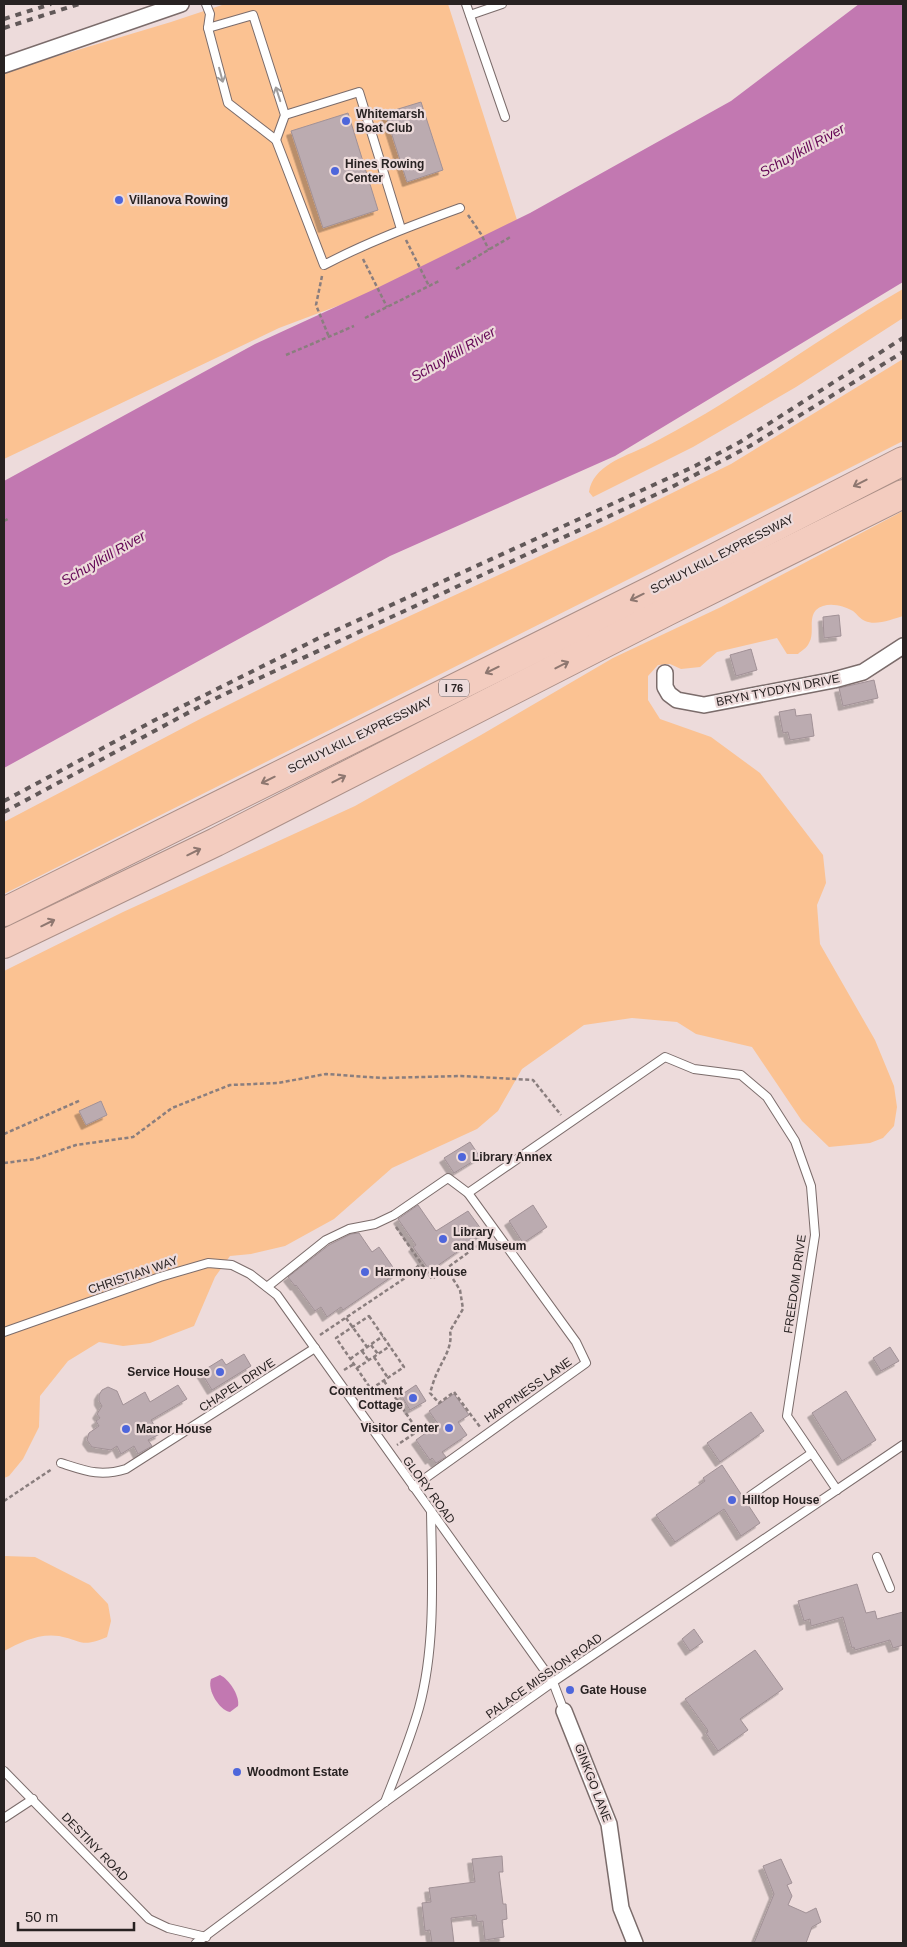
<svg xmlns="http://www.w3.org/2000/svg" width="907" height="1947" viewBox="0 0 907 1947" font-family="Helvetica,sans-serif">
	<defs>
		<filter id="shadow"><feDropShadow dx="-4.5" dy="4.5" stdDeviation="0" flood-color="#0004"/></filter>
	</defs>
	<rect width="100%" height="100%" fill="#eddbdb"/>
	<!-- green -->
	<g fill="#fbc292">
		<path d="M225,4H448L517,220L364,296L279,328L4,459V72L171,22Z"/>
		<path d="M903,289V318L796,387L693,447L593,497L589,492C593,466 623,457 645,447C735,402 816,339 903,289Z"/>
		<path d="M903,359V441L4,894V822L202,718L364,637L605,526L731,464Z"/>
		<path d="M903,511V616C893,619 876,626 865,621C860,619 857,614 853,611C842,605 826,601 816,610C808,619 815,633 809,643C807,648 801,651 798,654H787L777,638L717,652L700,667L681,669L670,664L658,665L648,676V700L660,719L711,737L760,773L823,855L826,883L817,905L820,944L875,1040L894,1086L897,1107L894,1126L883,1138L870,1143L829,1147L802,1121L752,1047L696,1034L677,1022L632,1018L584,1025L522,1069L498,1111L477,1129L392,1168L334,1219L285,1246L251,1254L230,1256L215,1277L194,1326L150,1343L123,1346L99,1342L68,1361L40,1396L39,1427L23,1459L9,1476L4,1478V971L123,912L355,806L481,735L613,658L721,607Z"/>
		<path d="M4,1556L35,1557L90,1585L108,1604L111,1621L107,1637C81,1648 83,1641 59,1636C39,1633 21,1642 4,1651Z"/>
	</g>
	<!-- water -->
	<g fill="#c278b1">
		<path d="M859,4H903V282L615,456L390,556L4,768V481L255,344L377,288L530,213L731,101Z"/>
		<path d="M220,1675C229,1679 240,1696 238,1706L230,1712C219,1710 207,1690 211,1679Z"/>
	</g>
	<!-- building -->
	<g fill="#bbabb0" stroke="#a19196" filter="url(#shadow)">
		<path d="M421,102L443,170L407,182L385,113Z"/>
		<path d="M348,113L378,210L323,228L291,131Z"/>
		<path d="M839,615L841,636L824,638L823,617Z"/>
		<path d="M751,649L757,670L736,676L730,655Z"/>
		<path d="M874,680L878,698L843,706L839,688Z"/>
		<path d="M795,709L796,716L811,714L814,736L790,740L788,732L783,733L779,712Z"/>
		<path d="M101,1101L107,1115L86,1125L79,1111Z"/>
		<path d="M470,1142L480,1157L454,1173L444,1158Z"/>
		<path d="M418,1205L436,1231L468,1211L484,1233L430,1271L413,1247L416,1245L398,1219Z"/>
		<path d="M533,1205L547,1227L523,1243L509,1221Z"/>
		<path d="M359,1233L372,1252L379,1247L397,1273L343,1310L341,1307L327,1317L321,1307L315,1311L296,1285L295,1286L288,1277L329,1245L351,1234Z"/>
		<path d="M890,1347L899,1361L881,1371L873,1358Z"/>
		<path d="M244,1354L251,1366L212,1390L201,1372L222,1359L226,1365Z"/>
		<path d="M178,1385L187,1399L151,1420L160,1434L148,1440L152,1446L138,1454L134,1446L121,1454L117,1446L111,1450L92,1447L87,1440L89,1433L99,1426L96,1421L100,1418L97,1414L102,1406L99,1401V1395L102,1390L108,1387L117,1391L123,1405L145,1392L150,1402Z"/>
		<path d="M416,1385L426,1401L410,1410L401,1395Z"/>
		<path d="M846,1391L876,1440L842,1461L812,1413Z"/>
		<path d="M454,1394L469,1415L458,1422L467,1435L442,1452L446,1457L436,1463L432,1458L430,1460L416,1440L438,1424L429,1411Z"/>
		<path d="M751,1412L764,1431L720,1462L707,1443Z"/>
		<path d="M722,1465L760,1523L741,1536L724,1509L675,1542L656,1515L705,1481L703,1478Z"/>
		<path d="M857,1584L866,1613L875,1611L877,1619L903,1612V1645L893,1648L890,1640L855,1650L854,1647L852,1648L843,1617L811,1626L810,1619L804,1621L798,1601Z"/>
		<path d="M694,1629L703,1642L690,1651L682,1639Z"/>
		<path d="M755,1650L783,1689L740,1719L748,1730L718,1751L706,1733L708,1732L707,1729L685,1699Z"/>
		<path d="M502,1856L503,1872H499L503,1904H506L507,1919L502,1920L504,1937L485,1940L483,1921L477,1922L476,1915L451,1918L454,1943H432L430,1930L425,1931L422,1903L431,1902L429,1888L475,1882L472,1859Z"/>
		<path d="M781,1859L792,1883L787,1885L792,1896L788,1905L806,1913L816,1908L821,1922L812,1927L806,1943H754L774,1894L763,1866Z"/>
	</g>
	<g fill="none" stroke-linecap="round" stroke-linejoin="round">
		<defs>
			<g id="lane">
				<path d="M206,4L210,14L208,28L228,103L276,140L324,265C368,242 413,225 460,208"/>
				<path d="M466,4L505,117"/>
				<path d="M470,15L502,4"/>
				<path d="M208,28L253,15L285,115L276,140"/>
				<path d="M285,115L359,92L401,229"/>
				<path d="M267,1287L326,1240L349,1229L375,1224L394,1215L448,1178L468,1193L665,1057L694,1069L741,1075L767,1097L795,1141L811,1186L815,1235L787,1416L837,1490"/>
				<path d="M4,1332L160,1277L208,1263L232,1265L250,1274L277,1295L553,1682L564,1711"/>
				<path d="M61,1463C86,1471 100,1477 126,1469L315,1348"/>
				<path d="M413,1487L586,1363L576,1342L468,1193"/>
				<path d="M750,1496L812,1453"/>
				<path d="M877,1557L890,1588"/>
				<path d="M4,1771L149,1919L168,1928L206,1937"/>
				<path d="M385,1802C397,1771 410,1740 419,1708C436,1646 432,1575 431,1511"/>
				<path d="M4,1818L33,1799"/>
				<path d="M196,1943L385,1802L553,1682L903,1445"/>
			</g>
			<g id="street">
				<path d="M4,65L181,4"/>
				<path d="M665,673V687L669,694L677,700L704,705L834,680L863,672L903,646"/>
				<path d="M564,1711L609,1824L621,1908L635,1943"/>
			</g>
			<g id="highway">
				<path d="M4,912L660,586L903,461"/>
				<path d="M4,944L216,842L666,612L903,494"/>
			</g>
		</defs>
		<!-- lane casing -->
		<use href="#lane" stroke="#7b6c6b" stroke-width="10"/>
		<!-- street casing -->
		<use href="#street" stroke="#7b6c6b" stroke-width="18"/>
		<!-- highway casing -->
		<use href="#highway" stroke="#ac9088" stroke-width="30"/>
		<!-- path -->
		<g stroke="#8a7e7e" stroke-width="2.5" stroke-dasharray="4 2.5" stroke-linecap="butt">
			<path d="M468,215L481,234L489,250"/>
			<path d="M406,240L429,286"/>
			<path d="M363,259L387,307"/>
			<path d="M456,269L512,236"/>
			<path d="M322,276L316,305L329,337"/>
			<path d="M365,318L439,281"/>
			<path d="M286,355L354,326"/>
			<path d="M4,521L8,519"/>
			<path d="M4,1134L81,1100"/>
			<path d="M4,1163L35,1159L76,1145L133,1137L172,1108L230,1085L278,1083L326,1074L382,1078L461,1076L533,1080L561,1115"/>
			<path d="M396,1227L432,1279L488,1238"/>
			<path d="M446,1268L460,1290L463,1309L450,1331C453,1347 443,1359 437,1373C434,1379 432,1387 430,1393L439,1403L454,1392L480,1427"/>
			<path d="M369,1316L404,1367L371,1389L336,1338Z"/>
			<path d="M346,1318L367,1347"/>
			<path d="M320,1335L408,1276L420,1264"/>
			<path d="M371,1345L378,1354"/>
			<path d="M362,1351L369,1361"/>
			<path d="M374,1357L388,1378"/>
			<path d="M350,1359L383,1336"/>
			<path d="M357,1368L390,1346"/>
			<path d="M344,1370L354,1364"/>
			<path d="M384,1381L418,1431L397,1445"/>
			<path d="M4,1501L52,1469"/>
		</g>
		<!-- lane -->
		<use href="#lane" stroke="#fff" stroke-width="8"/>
		<!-- street -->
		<use href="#street" stroke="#fff" stroke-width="15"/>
		<!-- highway -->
		<use href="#highway" stroke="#f3ccbf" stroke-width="28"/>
		<!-- rail -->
		<g stroke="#615858" stroke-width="4" stroke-dasharray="6 6" stroke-linecap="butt">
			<path d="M4,19L51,4"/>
			<path d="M4,28L79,4"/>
			<path d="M4,801L155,720L319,638L695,466L740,442L903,338"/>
			<path d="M4,812L210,701L670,488L750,446L903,352"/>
		</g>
	</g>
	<!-- one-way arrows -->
	<defs><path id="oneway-shaft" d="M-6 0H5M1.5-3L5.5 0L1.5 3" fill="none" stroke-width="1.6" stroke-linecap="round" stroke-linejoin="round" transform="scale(1.25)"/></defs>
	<g stroke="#9e9c9c">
		<use href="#oneway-shaft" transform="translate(221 75) rotate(75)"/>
		<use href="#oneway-shaft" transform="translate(278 94) rotate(-108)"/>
	</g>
	<g stroke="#8e7770">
		<use href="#oneway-shaft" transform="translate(860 483) rotate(153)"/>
		<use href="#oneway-shaft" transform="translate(637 597) rotate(154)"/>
		<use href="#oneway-shaft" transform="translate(562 665) rotate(-27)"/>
		<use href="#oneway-shaft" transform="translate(492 670) rotate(154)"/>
		<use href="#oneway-shaft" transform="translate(339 779) rotate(-27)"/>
		<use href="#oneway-shaft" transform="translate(268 780) rotate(154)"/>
		<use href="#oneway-shaft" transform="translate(194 852) rotate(-26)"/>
		<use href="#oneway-shaft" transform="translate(48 923) rotate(-26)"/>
	</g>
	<!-- markers -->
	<g fill="#4e66db" stroke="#eddbdb" stroke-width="2">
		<circle cx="346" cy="121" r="5"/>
		<circle cx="335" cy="171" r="5"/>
		<circle cx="119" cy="200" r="5"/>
		<circle cx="462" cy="1157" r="5"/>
		<circle cx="443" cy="1239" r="5"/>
		<circle cx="365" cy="1272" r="5"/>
		<circle cx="220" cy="1372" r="5"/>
		<circle cx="413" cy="1398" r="5"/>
		<circle cx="449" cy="1428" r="5"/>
		<circle cx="126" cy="1429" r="5"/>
		<circle cx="732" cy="1500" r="5"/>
		<circle cx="570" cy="1690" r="5"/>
		<circle cx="237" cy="1772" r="5"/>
	</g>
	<g text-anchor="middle" stroke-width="4.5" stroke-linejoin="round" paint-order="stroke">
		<!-- shield labels -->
		<rect fill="#eddbdb" stroke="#635a5a" stroke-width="1" x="439" y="679.5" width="30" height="17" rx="4"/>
		<g font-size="11" font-weight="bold" fill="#282222">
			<text x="454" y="692">I 76</text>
		</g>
		<!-- poi labels -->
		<g font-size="12" font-weight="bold" fill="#282222" stroke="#eddbdb" text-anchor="start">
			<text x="356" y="118">Whitemarsh<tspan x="356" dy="14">Boat Club</tspan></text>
			<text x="345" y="168">Hines Rowing<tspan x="345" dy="14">Center</tspan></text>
			<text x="129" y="204">Villanova Rowing</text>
			<text x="472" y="1161">Library Annex</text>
			<text x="453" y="1236">Library<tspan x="453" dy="14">and Museum</tspan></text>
			<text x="375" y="1276">Harmony House</text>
			<text x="210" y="1376" text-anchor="end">Service House</text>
			<text x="403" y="1395" text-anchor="end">Contentment<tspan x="403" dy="14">Cottage</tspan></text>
			<text x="439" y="1432" text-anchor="end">Visitor Center</text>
			<text x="136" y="1433">Manor House</text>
			<text x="742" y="1504">Hilltop House</text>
			<text x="580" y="1694">Gate House</text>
			<text x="247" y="1776">Woodmont Estate</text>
		</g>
		<!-- street labels -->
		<g font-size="12" fill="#282222" stroke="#eddbdb">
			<text transform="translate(722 554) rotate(-27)" y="4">SCHUYLKILL EXPRESSWAY</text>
			<text transform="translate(778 690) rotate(-11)" y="4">BRYN TYDDYN DRIVE</text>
			<text transform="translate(360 735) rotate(-26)" y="4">SCHUYLKILL EXPRESSWAY</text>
			<text transform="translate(133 1275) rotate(-19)" y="4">CHRISTIAN WAY</text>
			<text transform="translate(795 1284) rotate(-82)" y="4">FREEDOM DRIVE</text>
			<text transform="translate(237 1385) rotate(-33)" y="4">CHAPEL DRIVE</text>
			<text transform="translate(528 1390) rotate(-35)" y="4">HAPPINESS LANE</text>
			<text transform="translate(429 1490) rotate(54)" y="4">GLORY ROAD</text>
			<text transform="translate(544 1676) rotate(-35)" y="4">PALACE MISSION ROAD</text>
			<text transform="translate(593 1783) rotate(69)" y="4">GINKGO LANE</text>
			<text transform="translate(95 1847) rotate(46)" y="4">DESTINY ROAD</text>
		</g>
		<!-- water labels -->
		<g font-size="14" font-style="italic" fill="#640656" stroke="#eddbdb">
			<text transform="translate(802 150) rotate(-29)" y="5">Schuylkill River</text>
			<text transform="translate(453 354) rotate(-30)" y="5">Schuylkill River</text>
			<text transform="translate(103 558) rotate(-30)" y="5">Schuylkill River</text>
		</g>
	</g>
	<!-- border -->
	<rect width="907" height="1947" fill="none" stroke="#282222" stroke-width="10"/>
	<!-- scale -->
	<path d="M18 1922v8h116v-8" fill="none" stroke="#282222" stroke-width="2.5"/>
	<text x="25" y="1922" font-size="15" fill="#282222" stroke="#eddbdb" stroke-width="4" paint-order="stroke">50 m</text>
</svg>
